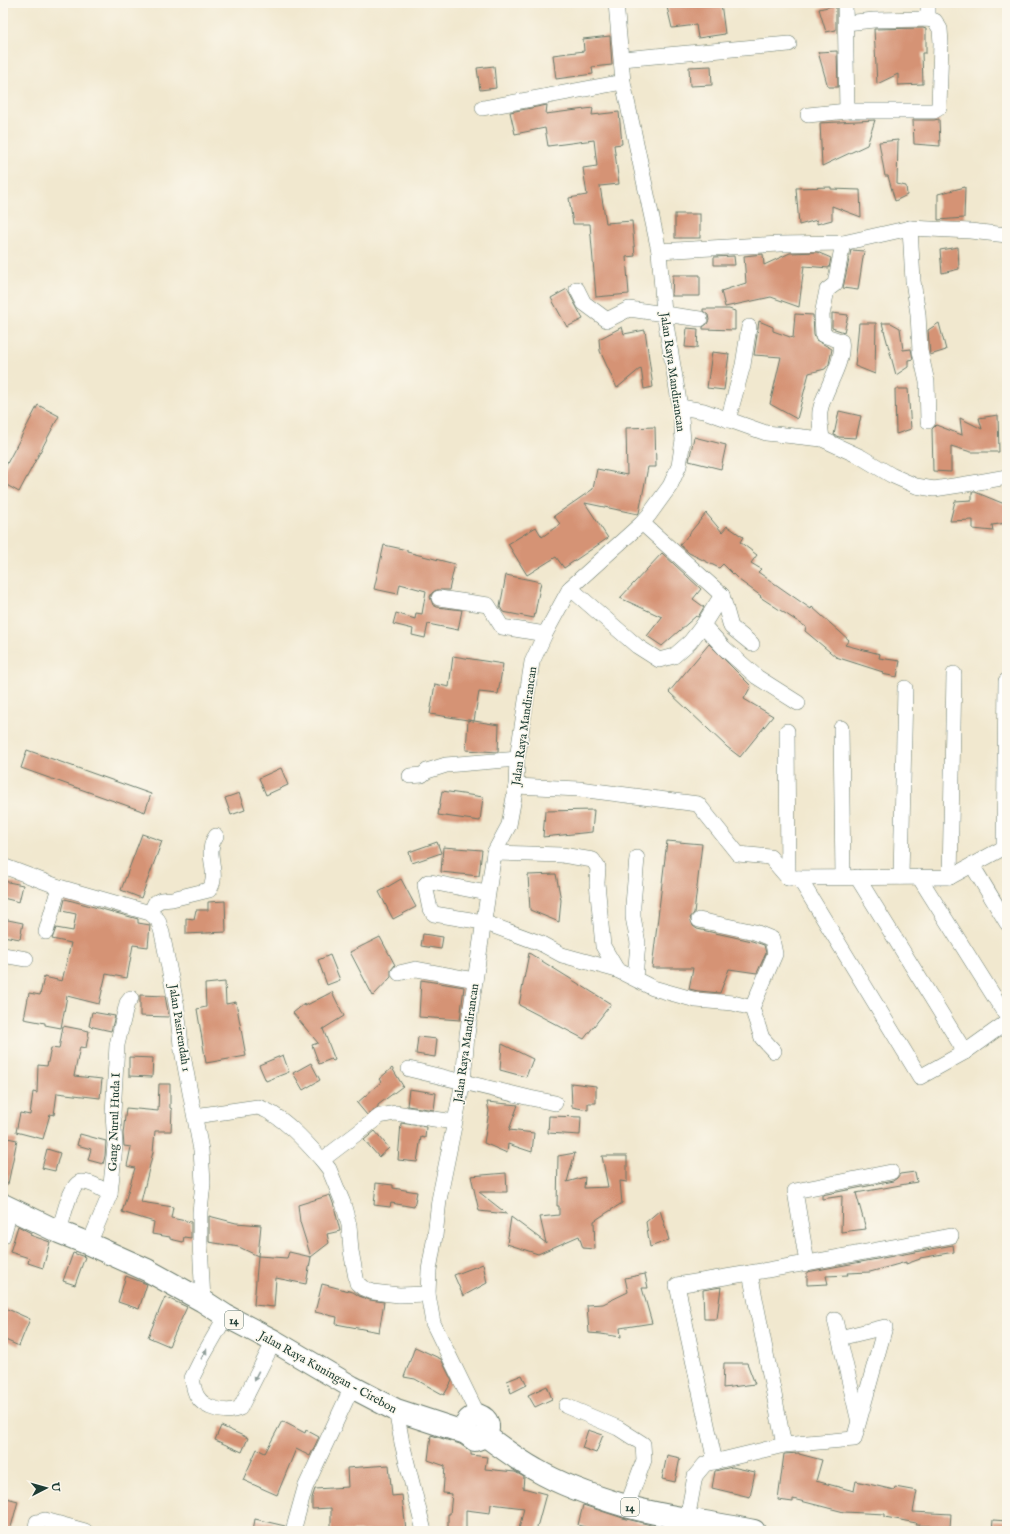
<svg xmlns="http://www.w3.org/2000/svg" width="1010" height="1534" viewBox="0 0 1010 1534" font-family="'IM FELL English',serif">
	<rect width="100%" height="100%" fill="#fbf7ec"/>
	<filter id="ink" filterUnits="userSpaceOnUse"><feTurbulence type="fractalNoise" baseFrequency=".025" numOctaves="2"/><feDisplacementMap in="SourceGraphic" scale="8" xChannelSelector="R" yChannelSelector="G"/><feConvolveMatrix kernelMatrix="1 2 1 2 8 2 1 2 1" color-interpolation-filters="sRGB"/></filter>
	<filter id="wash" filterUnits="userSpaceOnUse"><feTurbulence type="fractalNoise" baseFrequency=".012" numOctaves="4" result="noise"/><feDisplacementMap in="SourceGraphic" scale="16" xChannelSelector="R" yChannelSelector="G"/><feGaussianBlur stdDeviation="0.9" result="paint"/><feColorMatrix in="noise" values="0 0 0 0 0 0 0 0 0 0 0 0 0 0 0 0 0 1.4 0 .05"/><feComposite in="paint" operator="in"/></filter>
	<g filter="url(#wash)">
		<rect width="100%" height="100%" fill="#f1e8cf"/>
		<g id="blocks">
			<!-- building -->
			<g fill="#d59374">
				<path d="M693,3H721L725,34L698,38L696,25L672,28L667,7L693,5Z"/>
				<path d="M836,5V30L826,32L819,9Z"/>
				<path d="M923,28L926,29V53H922L923,84L898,85V74L877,84L874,29Z"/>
				<path d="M610,36L612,65L592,67L593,74L556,79L553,55L584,51L583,39Z"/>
				<path d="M837,51L838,87H828L818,52Z"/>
				<path d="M494,66L496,88L480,90L477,68Z"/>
				<path d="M711,66L712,85L690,86L689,67Z"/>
				<path d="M547,105L546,114L593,108L592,115L619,112L622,144L614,145L619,184L600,186L606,223L632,221L635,256L626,257L629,294L596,297L590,224H573L569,198L587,195L583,168L597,166L594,140L548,146L545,128L515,134L510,112Z"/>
				<path d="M939,119L940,146L914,144L913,120H934Z"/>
				<path d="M875,120L867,145L822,166L820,123Z"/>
				<path d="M898,140L897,184L906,186L907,195L895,201L888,176H885L879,142Z"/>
				<path d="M831,187V189L860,190L861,217L832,206V220L817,224V220L799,225L796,188Z"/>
				<path d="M965,187L964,218L938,220V194Z"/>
				<rect x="675" y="214" width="25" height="24"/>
				<path d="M958,247L959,269L942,273L940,250Z"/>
				<path d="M851,250L864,251L858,290L843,288Z"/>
				<path d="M817,252L831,258L829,268L804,266L799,307L771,297L725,307L721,291L746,283L744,256L763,254L764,265L790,253Z"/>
				<path d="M734,256L735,265H714V257Z"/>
				<path d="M673,275H700V296H672Z"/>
				<path d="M567,289L583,319L567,327L551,298Z"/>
				<path d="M703,309H729L735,311V330L703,329V327L707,324L709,320L708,315L703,311Z"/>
				<path d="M832,313L848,315L844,332L832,328Z"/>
				<path d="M795,314L813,315L814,335L816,340L832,349L829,364L825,369L809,373L797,419L770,404L781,357L754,355L759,321L773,327V331L793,338Z"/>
				<path d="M859,323H876L875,374L855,366Z"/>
				<path d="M882,323H891L900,328L903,350L911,349L913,359L908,360V367L896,375Z"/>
				<path d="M939,323L946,350L930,355L928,330Z"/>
				<path d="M622,327L624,334L645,330L653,387L644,389L641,368L617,388L600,351L599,339Z"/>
				<path d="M687,328L698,329L697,348L685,347Z"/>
				<path d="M712,352L729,354L724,390L707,388Z"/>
				<path d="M895,389H908L911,429L896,434Z"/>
				<path d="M38,405L59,416L19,492L3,483V471Z"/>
				<path d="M839,411L861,416L856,438L839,437L834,435Z"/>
				<path d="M998,415L999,452H971L951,446V472L933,471L932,429L936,425L962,435L960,418L982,429L979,418Z"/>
				<path d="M655,427L656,467H648L639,513L638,514L585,503L608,538L564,568L556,557L527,575L508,544L536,527L542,537L560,524L554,516L593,489L597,469L627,475L626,428Z"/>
				<path d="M694,437L726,445L721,469L689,461Z"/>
				<path d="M972,492H975L1007,505V523L992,525L993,531L973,529V520L950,521L955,501L972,500Z"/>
				<path d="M706,513L722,532L727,526L743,537L740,542L757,555L751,563L761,569L758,572L811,609L812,607L849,640L845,645L880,654L879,658L900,661L897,677L882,674L883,672L836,657L805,631L806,627L760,597L761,596L739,580L723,564L719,568L689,553L680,545Z"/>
				<path d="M384,545L407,550V552L455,564L449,590H436L432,593L430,597L433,605L437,607L462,610L458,630L428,624L425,638L412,635L413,629L393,624L396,613L415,619L416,613L422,614L426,591L400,584L398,594L374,589Z"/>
				<path d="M662,553L701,589L693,599L704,607L698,617L696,616L662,646L647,636L662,617L620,598Z"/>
				<path d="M506,575L541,582L534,618L503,612L500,607Z"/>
				<path d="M709,644L751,686L744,699L773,716L740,757L727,747L669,692Z"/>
				<path d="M453,656L503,664L498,694L479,692L474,721L430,714L435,684L449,687Z"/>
				<path d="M468,720L499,725L498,752L466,750Z"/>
				<path d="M27,750L151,794L145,812L21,768Z"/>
				<path d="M281,768L288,785L266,795L259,778Z"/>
				<path d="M442,791L483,797L480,821L438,815Z"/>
				<path d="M239,793L245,810L231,815L225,798Z"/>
				<path d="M594,810L592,832L543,837L545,811Z"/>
				<path d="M142,834L162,841L141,898L121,890Z"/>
				<path d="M667,841L702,844L694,913L690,918L693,926L697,929L752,941L764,945L766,953L757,973L729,969L720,993L698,991L689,989L693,968H652Z"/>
				<path d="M437,842L441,853L412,863L409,852Z"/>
				<path d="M443,847L482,850L479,876L441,872Z"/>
				<path d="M556,874L561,900L559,922L530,910L528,875Z"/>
				<path d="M401,879L416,907L393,919L379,892Z"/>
				<path d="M3,881L23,885L19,902L3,898Z"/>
				<path d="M65,899L138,919V923L150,925L148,947L133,945L127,978L106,974L99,1004L67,996L61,1028L45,1025V1023L24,1019L29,993L40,995L44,977L62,981L71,943L52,939L56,928L73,931L76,914L62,911Z"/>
				<path d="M225,901L226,932L186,934V918L194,919L196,910H208V902Z"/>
				<path d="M3,919L23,923L20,939L3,936Z"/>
				<path d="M423,934L443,937L441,949L421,946Z"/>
				<path d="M380,937L395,965L391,970V977L373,996L350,952Z"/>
				<path d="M529,953L611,1004L584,1039L519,1005Z"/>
				<path d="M330,955L340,980L327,985L318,960Z"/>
				<path d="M421,980L464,987L460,1020L419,1017Z"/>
				<path d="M225,982L226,1004L236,1002L246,1056L206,1063L197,1009L206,1007L205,984Z"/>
				<path d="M332,992L344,1016L323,1029L335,1060L333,1061L331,1059L319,1064L312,1045L318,1043L293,1013L304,1004L305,1006Z"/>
				<path d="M140,995L165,996L169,1017L140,1016Z"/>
				<path d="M92,1012L115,1016L111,1031L89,1026Z"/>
				<path d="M63,1026L89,1031L86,1048L80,1047L74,1076L102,1079L100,1098L57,1093L54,1115L50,1114L43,1139L16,1132L20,1113L30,1115L33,1092L37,1093L38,1065L47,1066L51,1048L59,1049Z"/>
				<path d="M418,1037L437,1039L435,1057L416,1054Z"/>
				<path d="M502,1044L533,1059L526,1077L500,1070Z"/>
				<path d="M283,1055L289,1072L266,1081L259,1065Z"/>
				<path d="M129,1057L153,1058L152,1077L129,1076Z"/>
				<path d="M311,1063L320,1080L303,1090L293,1073Z"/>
				<path d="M392,1068L403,1086L378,1105V1107L367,1115L357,1103L381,1082L379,1079Z"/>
				<path d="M571,1083L596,1086V1103H588V1110L572,1107Z"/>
				<path d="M159,1084H170V1108L172,1109L171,1131H155L153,1152L141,1202L173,1207L171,1218L191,1222V1238L184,1237L183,1242L170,1239V1237L152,1234L154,1222L122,1212L135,1168L127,1166L131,1147L124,1146L123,1134L126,1108L158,1111Z"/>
				<path d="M409,1089L436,1093L434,1110L407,1106Z"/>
				<path d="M487,1102L518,1105L509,1130L534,1133L532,1152L508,1144L507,1153L484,1143L489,1111Z"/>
				<path d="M549,1116L581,1117L580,1135L548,1133Z"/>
				<path d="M401,1123L426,1127L425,1138L421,1137L417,1162L398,1160Z"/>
				<path d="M375,1131L389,1148L379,1157L364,1140Z"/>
				<path d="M80,1134L106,1141L105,1156L103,1164L88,1160L91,1149L77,1145Z"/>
				<path d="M3,1137L17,1140L8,1184H3Z"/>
				<path d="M47,1149L60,1153L55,1171L42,1168Z"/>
				<path d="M575,1153L567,1182L585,1177L584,1188L608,1187L602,1156H627V1182L620,1181L622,1203L594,1221L595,1249L583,1248L579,1236L538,1254L507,1244L511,1217L546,1243L540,1217L559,1215V1206H557L558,1156Z"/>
				<path d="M915,1172L917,1182L856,1193L866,1229L841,1232L842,1196L822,1199V1195L893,1181L897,1178L900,1174Z"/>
				<path d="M506,1173L507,1192H479L507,1214L479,1211L471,1176Z"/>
				<path d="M376,1183L393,1185V1188L417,1192L414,1207L391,1203L390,1207L374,1205Z"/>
				<path d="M330,1195L334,1206L340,1231L327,1234L329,1243L311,1257L300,1222L298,1205Z"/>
				<path d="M660,1210L669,1240L650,1247L646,1222Z"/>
				<path d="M209,1216L236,1223L261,1225L258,1256L239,1247L209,1242Z"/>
				<path d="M18,1226L31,1233L30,1235L50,1242L43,1268L28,1263L29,1258L10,1252Z"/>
				<path d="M953,1245L954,1252L920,1258V1259L906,1264V1262L870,1272L847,1273L848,1275L826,1276L828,1284L807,1285V1272Z"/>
				<path d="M289,1252L311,1257L306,1284L276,1278L274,1307L254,1305L258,1256L287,1258Z"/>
				<path d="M73,1253L85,1257L75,1285L63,1281Z"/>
				<path d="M483,1264L487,1283L463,1296L454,1275Z"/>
				<path d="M645,1274L648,1288H642L652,1323L620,1328L621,1337L601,1334L589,1333L587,1305L603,1304L628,1292L625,1278Z"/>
				<path d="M126,1276L147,1284L139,1309L118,1302Z"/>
				<path d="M322,1284L353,1292L359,1296L370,1300L384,1302L379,1332L336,1324L337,1317L315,1312Z"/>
				<path d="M721,1287L717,1319H704L703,1290Z"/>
				<path d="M165,1297L187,1307L169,1346L148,1337Z"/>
				<path d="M3,1307L30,1319L19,1346L3,1339Z"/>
				<path d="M415,1347L441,1359L452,1381L444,1395L415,1379L404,1377Z"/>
				<path d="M724,1363H747L755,1384L723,1388Z"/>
				<path d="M522,1375L527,1385L511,1393L507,1381Z"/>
				<path d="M547,1386L552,1399L535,1407L528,1395Z"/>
				<path d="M282,1421L305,1433L306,1430L319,1437L310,1456L296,1449L277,1495L243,1480L257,1449L265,1453Z"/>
				<path d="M221,1426L248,1438L242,1452L215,1440Z"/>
				<path d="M588,1430L603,1435L596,1453L582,1448Z"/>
				<path d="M431,1435L460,1444L471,1452V1455L487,1457L485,1469L515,1472L524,1477L523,1488L546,1494L536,1531L519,1529L524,1508L491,1504L490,1513L466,1510V1530L448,1531V1514H450L452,1494L443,1493L445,1466L428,1460Z"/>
				<path d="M799,1453V1454L822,1460L816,1481L854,1491L856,1481L894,1490L895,1487L917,1491L913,1512L951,1514L950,1527L915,1525L916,1523L885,1517V1514L844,1512L793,1499V1502L778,1500L784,1454Z"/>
				<path d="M667,1455L680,1458L675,1482L662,1479Z"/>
				<path d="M389,1465L392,1496L402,1495L406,1531H331V1508L312,1509V1498L315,1489L348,1487L347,1468Z"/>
				<path d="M732,1467L755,1472L750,1497L712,1488L715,1471Z"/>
				<path d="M3,1497L18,1501L10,1531H3Z"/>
				<path d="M583,1505L623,1518L659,1527L658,1531H598L578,1525Z"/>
				<path d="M255,1519L285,1526L284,1531H253Z"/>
				<path d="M993,1520L1007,1521V1531H992Z"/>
			</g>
		</g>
	</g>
	<g filter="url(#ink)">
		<use href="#blocks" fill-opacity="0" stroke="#68796a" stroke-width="1"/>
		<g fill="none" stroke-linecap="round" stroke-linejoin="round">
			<defs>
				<g id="minor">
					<path d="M845,3L847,111"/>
					<path d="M928,3V19"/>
					<path d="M622,59L789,44"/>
					<path d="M483,108L623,82"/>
					<path d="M808,115L847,111H934L939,108L941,43L940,29L935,21L928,19L874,20L846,23"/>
					<path d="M910,228L913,281L918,314L920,351L927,382L928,421"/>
					<path d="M659,251L780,244L843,243L910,228L970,231L1007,235"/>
					<path d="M577,289L584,303L607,320L629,309L700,319"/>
					<path d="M680,407L704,411L766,433L822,439L861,457L891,475L916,486L934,489L973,483L1007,477"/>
					<path d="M728,420L743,365L749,327"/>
					<path d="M822,439C821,430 819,420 820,411C824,389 845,362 841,341L823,335L822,315L827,290L835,284L843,243"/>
					<path d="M642,523L722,595L731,627L752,644"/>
					<path d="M570,588L637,646L659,660L674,656L690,642L703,625"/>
					<path d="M722,595L703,625L724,648L757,677L798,703"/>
					<path d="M439,598L488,605L502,627L545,634"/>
					<path d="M841,728L843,877"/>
					<path d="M787,731L788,878"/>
					<path d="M410,776L422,775L427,771L446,765L517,759"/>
					<path d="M516,786L579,789L698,804L738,854L770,857L788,878L950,877L1007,846"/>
					<path d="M1004,848L1006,681"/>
					<path d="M494,853L562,855L593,860L598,868L597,883L603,946L617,970L653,988L696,1000L733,1003L752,1008L762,1038L774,1051"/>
					<path d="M972,865L1007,923"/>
					<path d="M3,866L59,887L150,913L158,920L162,933L177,1008L181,1045L201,1150L203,1183L200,1212V1242L203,1301"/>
					<path d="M857,877L965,1052"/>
					<path d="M901,877L905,688"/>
					<path d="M919,877L1007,1017"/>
					<path d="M950,877L954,674"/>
					<path d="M799,878L920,1077L965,1052L1007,1022"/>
					<path d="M487,893L431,882H428L425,885L430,909L434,914L483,922L540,943L562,955L617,970"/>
					<path d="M150,913L155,903L161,900L172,899L209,890C221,875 203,853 216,836"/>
					<path d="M699,920L755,932L772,939L775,954L752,1008"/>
					<path d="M46,932L59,887"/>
					<path d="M3,955L26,959"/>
					<path d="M399,973L416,969L475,980"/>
					<path d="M635,978L638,943L633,917V905L637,858"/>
					<path d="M409,1069L530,1098L555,1103"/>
					<path d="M195,1116L258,1107C281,1114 306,1142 322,1160L380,1116L395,1113L454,1122"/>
					<path d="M322,1160L329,1169L343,1203L349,1225L351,1251L357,1283L363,1288L373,1292L399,1295L428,1294"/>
					<path d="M59,1232C62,1222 70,1183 81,1182C91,1181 103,1190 110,1194"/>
					<path d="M3,1236L11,1208"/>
					<path d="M89,1244L110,1194L115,1146L113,1113L117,1045L127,1003L131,998"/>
					<path d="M807,1263L951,1236"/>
					<path d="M226,1316L203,1356L192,1378C193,1384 194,1391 197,1396C204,1409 227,1414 240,1408L274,1341"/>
					<path d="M835,1320L858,1418"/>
					<path d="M566,1406L618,1428L643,1444L644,1460L627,1506"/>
					<path d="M396,1410L402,1443L424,1531"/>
					<path d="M478,1415L433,1323L428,1294L429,1270L435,1236L439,1200L463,1082L467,1035L494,853L509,825L516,786L517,759L532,662L545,634L570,588L642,523L649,515L670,486L679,466L683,440L680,407L664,313L659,251L623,82L616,3"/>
					<path d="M784,1445L750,1273L807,1263L795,1191L891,1172"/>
					<path d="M715,1462L677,1285L750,1273"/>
					<path d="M687,1520L695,1476L705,1464L784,1445L854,1439L885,1327L839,1338"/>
					<path d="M35,1531L37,1522L45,1520L85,1531"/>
					<path d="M293,1531L305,1488L352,1387"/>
				</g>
				<g id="highway">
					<path d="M3,1205L59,1232L89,1244L147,1270L203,1301L226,1316L274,1341L352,1387L396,1410L466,1433L475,1440L486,1436"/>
					<path d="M466,1433C465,1422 468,1418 478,1415C489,1419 490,1426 486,1436"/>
					<path d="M486,1436C502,1448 518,1460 536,1470C563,1486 596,1497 626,1506C668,1518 712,1522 754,1531"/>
				</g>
			</defs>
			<!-- minor casing -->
			<use href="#minor" stroke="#68796a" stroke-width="16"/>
			<!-- highway casing -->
			<use href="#highway" stroke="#68796a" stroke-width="24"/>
			<!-- minor -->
			<use href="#minor" stroke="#fff" stroke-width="15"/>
			<!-- highway -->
			<use href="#highway" stroke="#fff" stroke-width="22"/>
		</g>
		<!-- one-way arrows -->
		<defs><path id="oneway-solid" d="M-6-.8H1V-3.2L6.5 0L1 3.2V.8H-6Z"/></defs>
		<g fill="#8f9e9a">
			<use href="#oneway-solid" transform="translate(204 1354) rotate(-61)"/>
			<use href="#oneway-solid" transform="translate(256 1376) rotate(117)"/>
		</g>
	</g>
	<g text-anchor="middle" stroke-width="3" stroke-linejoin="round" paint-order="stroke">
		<!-- shield labels -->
		<g fill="#fbf7ec" stroke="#61756b" stroke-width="1">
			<rect x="225" y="1311" width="18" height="18" rx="3"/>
			<rect x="621" y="1498" width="18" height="18" rx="3"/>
		</g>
		<g font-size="11" font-weight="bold" fill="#1f3d34">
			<text x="234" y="1324">14</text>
			<text x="630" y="1511">14</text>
		</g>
		<!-- street labels -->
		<g font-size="12" fill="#1f3d34" stroke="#fbf7ec">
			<text transform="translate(673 372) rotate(82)" y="4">Jalan Raya Mandirancan</text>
			<text transform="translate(524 726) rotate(-82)" y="4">Jalan Raya Mandirancan</text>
			<text transform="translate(180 1028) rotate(81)" y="4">Jalan Pasirendah 1</text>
			<text transform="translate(466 1043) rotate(-82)" y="4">Jalan Raya Mandirancan</text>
			<text transform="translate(114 1122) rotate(-88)" y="4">Gang Nurul Huda I</text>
			<text transform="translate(328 1372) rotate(29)" y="4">Jalan Raya Kuningan - Cirebon</text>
		</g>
	</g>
	<!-- margin -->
	<rect width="1010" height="1534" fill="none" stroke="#fbf7ec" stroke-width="16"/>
	<!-- north arrow -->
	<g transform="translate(46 1488) rotate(84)" stroke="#fbf7ec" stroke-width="3" paint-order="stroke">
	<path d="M0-3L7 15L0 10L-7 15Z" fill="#1f3d34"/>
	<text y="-6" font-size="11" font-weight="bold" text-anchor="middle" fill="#1f3d34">U</text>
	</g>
</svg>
